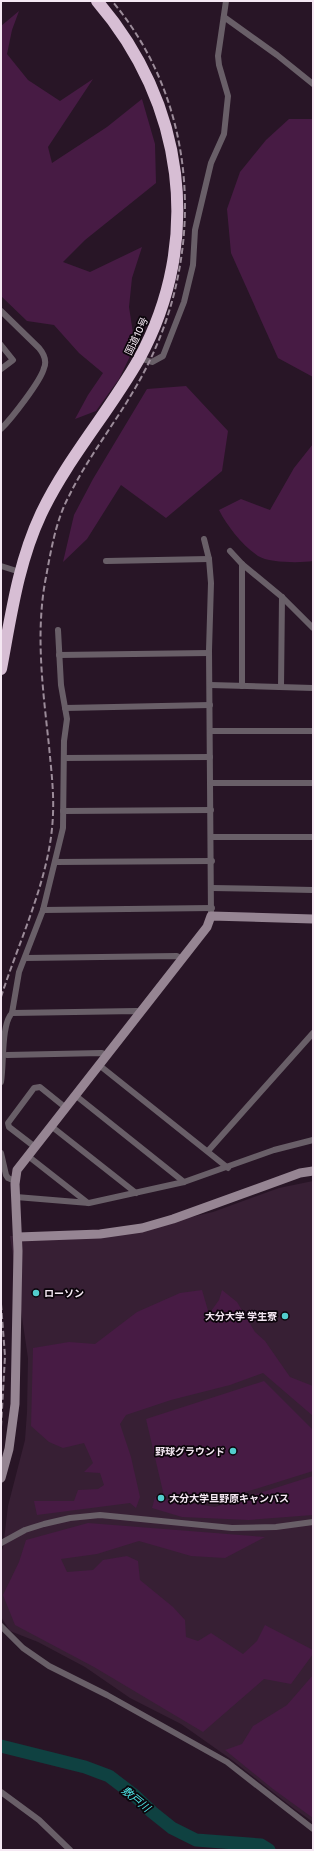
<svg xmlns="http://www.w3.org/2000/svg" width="314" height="1851" viewBox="0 0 314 1851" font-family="Rubik,'Noto Sans JP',sans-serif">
	<rect width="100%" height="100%" fill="#281526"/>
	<!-- built -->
	<path fill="#371f34" d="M313,1181V1822L293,1808L232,1760L181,1724L130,1698L85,1667L38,1642L10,1631L1,1617V1552L3,1548L8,1506L25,1440L27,1412L28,1358L10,1236L89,1234L148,1227L213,1212L279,1188Z"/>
	<!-- green -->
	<g fill="#471b44">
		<path d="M19,11L12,30L7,54L28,80L60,101L93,79L48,147L52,163L107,127L142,99L155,144L156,183L85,240L63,262L90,272L142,247L132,278L129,307L135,346L119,379L96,411L75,419L88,395L103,373L79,353L54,325L27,321L1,296V26Z"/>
		<path d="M289,119H313V377L278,358L231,253L227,209L240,172L266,140Z"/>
		<path d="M186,386L228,431L222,471L166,518L121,485L87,539L63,562L74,515L93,479L147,389Z"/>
		<path d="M313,444V561C301,563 269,563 258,556C243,546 227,526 219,510L241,499L270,510L294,468Z"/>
		<path d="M202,1290L209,1314L219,1300L222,1290L237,1302L255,1332L265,1341L290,1377L313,1386V1416L263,1373L230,1385L171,1400L126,1415L120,1424L131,1457L140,1497L136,1508L130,1503L37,1515L34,1501H74L78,1490L98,1489L104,1485L100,1473L84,1472L93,1463L84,1443L63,1448L49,1442L31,1426L33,1348L69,1342L95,1344L137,1312L180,1293Z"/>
		<path d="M264,1381L313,1430V1471L214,1502L164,1496L146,1419Z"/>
		<path d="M313,1476V1515L249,1520L182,1517L152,1508L155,1497L215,1507Z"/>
		<path d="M88,1523L265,1537L225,1558L191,1556L139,1541L97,1554L61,1559L67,1572L93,1570L103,1560L127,1556L138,1561L140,1580L173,1607L185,1620L186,1637L198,1641L211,1633L243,1654L257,1641L265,1625L313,1650V1654L291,1684L264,1679L203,1732L94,1667L15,1625L3,1595L19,1562L26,1540Z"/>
		<path d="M313,1675V1818L273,1789L225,1750L242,1744L253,1726L287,1705Z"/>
	</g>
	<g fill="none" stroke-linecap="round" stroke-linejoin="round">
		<!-- river -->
		<path stroke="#0f4141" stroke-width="13" d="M1,1746L85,1767L109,1776L134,1795L152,1812L172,1828L196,1840L261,1845L269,1850"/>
		<!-- street -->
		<g stroke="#695f68" stroke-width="6">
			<path d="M224,17L277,55L313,84"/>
			<path d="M1,311L39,348C44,354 47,361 44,368C41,381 11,419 1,429"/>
			<path d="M1,345L13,360L1,369"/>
			<path d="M139,358L152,362L163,356L184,302L193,265L195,230L211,163L224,134L228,96L219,65L218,56L226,1"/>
			<path d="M204,539L209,559L211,583L209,650L211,916"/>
			<path d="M230,551L242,564L282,597L313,628"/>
			<path d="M106,561L209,559"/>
			<path d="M1,566L20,572"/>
			<path d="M59,655L209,653"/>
			<path d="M210,685L313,688"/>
			<path d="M242,686V564"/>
			<path d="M281,687L282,597"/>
			<path d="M65,708L210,705"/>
			<path d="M210,731H313"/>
			<path d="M64,758L210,757"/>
			<path d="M211,783H313"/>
			<path d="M63,811L211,810"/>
			<path d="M211,837H313"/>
			<path d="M55,862L212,861"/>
			<path d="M212,888L313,890"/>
			<path d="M43,910L212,908"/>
			<path d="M25,958L177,956L182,959"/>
			<path d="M12,1013L19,972L43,910L63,828L64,741L67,719L61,685L58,630"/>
			<path d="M7,1055L102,1053L106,1056"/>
			<path d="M99,1065L228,1168"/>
			<path d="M1,1082C4,1065 1,1024 12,1013L137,1011L140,1013"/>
			<path d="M75,1095L184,1182"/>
			<path d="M51,1126L136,1193"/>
			<path d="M35,1147L9,1127L8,1123L34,1088L40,1087L66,1108"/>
			<path d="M208,1151L313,1033"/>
			<path d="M1,1153L6,1175L8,1178L15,1181"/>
			<path d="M28,1156L88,1203"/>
			<path d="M16,1197L89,1203L184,1182L274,1150L313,1140"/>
			<path d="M1,1543L25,1530L44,1524L70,1518L100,1515L232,1528L276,1527L313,1522"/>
			<path d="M1,1626L23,1648L49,1666L107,1695L227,1762L313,1829"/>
			<path d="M1,1792L39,1820L70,1850"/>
		</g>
		<!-- secondary -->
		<g stroke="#968593" stroke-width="9">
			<path d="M18,1237L100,1234L142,1228L173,1219L300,1173L313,1171"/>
			<path d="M1,1478L9,1449L15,1404L18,1251L15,1184L17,1170L207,927L211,916L313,919"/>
		</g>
		<!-- highway -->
		<path stroke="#d7bed4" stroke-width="12" d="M1,669C11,616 18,563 41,514C67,459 109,412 139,359C204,240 184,102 97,1"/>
		<!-- rail -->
		<g stroke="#9c8c9a" stroke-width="2" stroke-dasharray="6 3" stroke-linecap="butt">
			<path d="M1,997C20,938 51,876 53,814C54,791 51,768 49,746C43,690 35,633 46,577C51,550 56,520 69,496C90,453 121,416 143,374C206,256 200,105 112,1"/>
			<path d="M1,1304L5,1356L1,1427"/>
		</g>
	</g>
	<!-- markers -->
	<g fill="#52cdcd" stroke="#0c050b" stroke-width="1.5">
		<circle cx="36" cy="1293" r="4"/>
		<circle cx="285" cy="1316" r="4"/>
		<circle cx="233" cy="1451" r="4"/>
		<circle cx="161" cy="1498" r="4"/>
	</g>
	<g text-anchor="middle" stroke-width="3.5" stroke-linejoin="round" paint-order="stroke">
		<!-- street labels -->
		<g font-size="10" fill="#f5e8f3" stroke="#0c050b">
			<text transform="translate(136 336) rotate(-65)" y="4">国道10号</text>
		</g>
		<!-- poi labels -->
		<g font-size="10" font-weight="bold" fill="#f5e8f3" stroke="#0c050b" text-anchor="start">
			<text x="44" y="1297">ローソン</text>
			<text x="277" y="1320" text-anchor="end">大分大学 学生寮</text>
			<text x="225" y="1455" text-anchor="end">野球グラウンド</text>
			<text x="169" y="1502">大分大学旦野原キャンパス</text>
		</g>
		<!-- water labels -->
		<g font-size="11" font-style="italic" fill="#4de5e5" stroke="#0c050b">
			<text transform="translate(136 1799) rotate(39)" y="4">敷戸川</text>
		</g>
	</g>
	<!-- border -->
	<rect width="314" height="1851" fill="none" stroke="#f5e8f3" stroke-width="4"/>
</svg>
